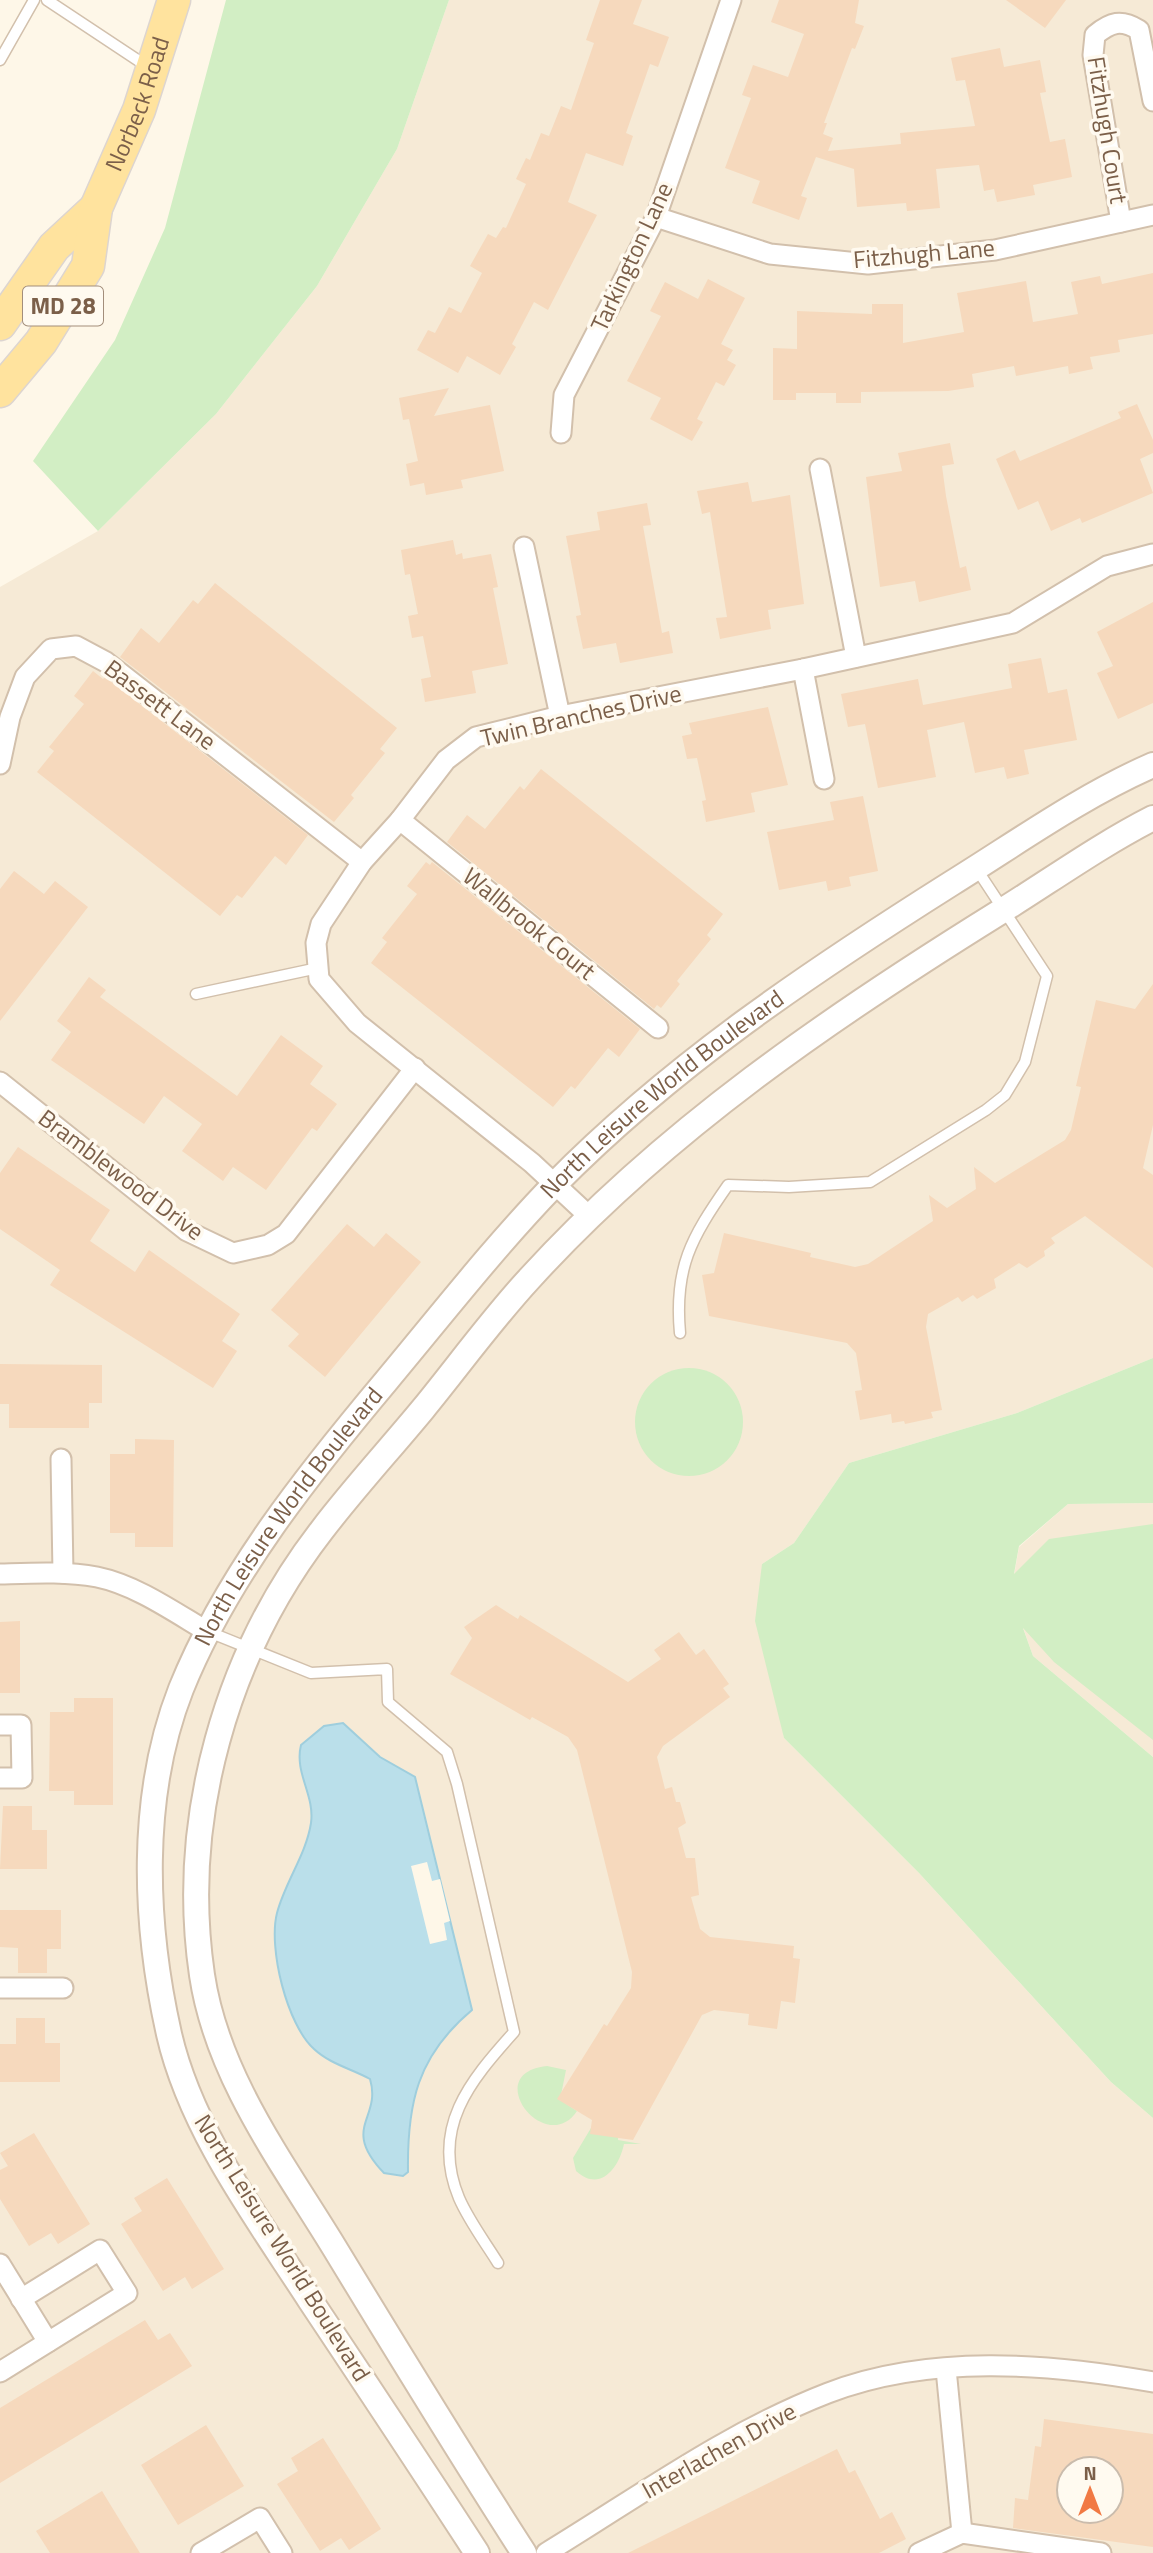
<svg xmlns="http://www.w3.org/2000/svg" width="1153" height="2553" viewBox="0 0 1153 2553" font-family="'Titillium Web',sans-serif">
	<rect width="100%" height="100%" fill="#fef7e8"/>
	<!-- residential -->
	<g fill="#f6ead6" fill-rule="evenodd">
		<path d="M449,0H1153V1358L1017,1413L849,1463L794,1543L762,1564L784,1738L919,1873L1111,2082L1153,2118V2553H0V587L98,531L216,414L317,286L397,149ZM1069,2469H1111V2511H1069Z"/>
		<path d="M1153,1503V1757L1033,1656L1011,1593L1019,1547L1068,1504Z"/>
	</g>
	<!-- green -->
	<g fill="#d2eec4">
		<path d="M226,0H449L397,149L317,286L216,414L98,531L33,461L115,340L165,228Z"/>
		<path d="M1153,1358V1503L1068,1504L1019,1546L1014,1574L1049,1539L1153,1524V1740L1054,1662L1023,1628L1033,1656L1153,1757V2118L1111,2082L919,1873L784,1738L755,1621L762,1564L794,1543L849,1463L1017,1413Z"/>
		<circle cx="689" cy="1422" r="54"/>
		<path d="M547,2066L566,2070L560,2100L577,2111C546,2158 479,2073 547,2066Z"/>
		<path d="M597,2118L619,2126L618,2140L641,2144H624C619,2168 600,2193 576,2171L573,2158Z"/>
	</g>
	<!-- water -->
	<path fill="#badfea" stroke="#9fcedd" stroke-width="2" d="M343,1723L380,1757L415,1777L472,2010C417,2056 407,2104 408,2172L403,2176L384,2173C340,2127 382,2119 370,2079C352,2069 330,2064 314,2049C287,2025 268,1948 277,1913C285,1882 306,1855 311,1823C315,1795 294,1773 301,1745L324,1726Z"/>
	<!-- pier -->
	<path fill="#fef7e8" d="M427,1862L432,1881L440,1879L450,1921L444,1923L447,1940L430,1944L411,1866Z"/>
	<!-- building -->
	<g fill="#f6d9bd" fill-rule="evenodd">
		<path d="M600,0H642L633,24L669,37L658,67L650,64L626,133L633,136L623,166L586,153L568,202L597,215L548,310L534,302L512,344L516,347L500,375L467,356L458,373L417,350L428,330L435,333L449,307L461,313L482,273L470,266L488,234L496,238L503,227L506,228L526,184L516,179L526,158L530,160L541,133L549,136L561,106L571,110L594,43L586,40Z"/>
		<path d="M779,0H859L855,23L864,26L855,49L852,48L824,123H827L823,134L833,138L828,151L901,144L900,133L975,126L965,80L956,81L951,58L1000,48L1004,67L1040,60L1046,92L1040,93L1050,142L1065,139L1072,177L1033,185L1035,195L997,202L994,189L984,191L979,165L936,169L940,208L907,211L906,203L857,207L854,169L816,157L801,196L807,198L799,220L752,203L760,181L725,168L751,98L742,95L753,65L788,77L804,34L771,22Z"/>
		<path d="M1006,0H1066L1045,28Z"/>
		<path d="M1153,273V334L1118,340L1120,352L1090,357L1093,369L1069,374L1068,366L1016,376L1014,366L972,374L974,387L948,391L861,392V403H836V393H796V400H773V348L797,349V311L872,314V304H903V343L964,332L957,293L1026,281L1033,322L1078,314L1071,282L1100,276L1102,284Z"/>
		<path d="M708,279L745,298L721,344L733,350L727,360L736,365L724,386L716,382L697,419L703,422L692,441L650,419L661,398L627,381L661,316L650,311L665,282L698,299Z"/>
		<path d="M449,388L434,416L490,405L504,471L461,480L463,488L426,495L424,483L410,486L406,464L418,461L409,419L403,420L399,398Z"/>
		<path d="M1137,404L1153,440V453L1140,459L1153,493L1082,523L1080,518L1051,531L1038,501L1018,510L996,459L1015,450L1020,461L1121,418L1118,412Z"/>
		<path d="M950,443L954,464L942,466L946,496L960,568L966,566L971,590L919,602L915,581L880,587L866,477L902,471L898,453Z"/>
		<path d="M748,482L752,502L790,495L804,604L768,610L771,629L720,639L716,618L727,617L710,512L702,514L697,491Z"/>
		<path d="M647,503L651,525L643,526L662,633L669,631L673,653L620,663L616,643L583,649L576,616L581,615L566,536L600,530L597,512Z"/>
		<path d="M453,540L456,555L462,553L463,559L491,554L498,587L493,588L508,664L472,671L476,693L425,702L421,679L431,677L423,636L412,638L408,616L418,614L410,574L405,575L401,550Z"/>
		<path d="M215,583L397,728L380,749L385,753L351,795L354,798L334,822L120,657L141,628L159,643L193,600L198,604Z"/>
		<path d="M1153,602V703L1118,719L1097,673L1113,666L1097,632Z"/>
		<path d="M1041,658L1048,693L1067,689L1077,740L1024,750L1029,774L1007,779L1004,767L975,773L964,722L927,730L936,777L878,788L865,724L848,727L841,694L918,679L923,705L1012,688L1008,664Z"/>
		<path d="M93,671L103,679L105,677L308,835L286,865L275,856L242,898L237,895L220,916L37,772L54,751L49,747L84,704L74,696Z"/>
		<path d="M768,707L788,785L751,793L755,812L706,822L702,801L706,800L697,758L687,759L682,736L692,734L689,723Z"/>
		<path d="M541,769L723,914L707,935L711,939L677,981L680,984L661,1008L657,1005L654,1009L447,842L467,815L485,829L520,786L524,790Z"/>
		<path d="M863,796L878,871L849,877L851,886L828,891L826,881L779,890L767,832L834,820L830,802Z"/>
		<path d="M426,862L430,865L432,862L640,1029L619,1057L608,1048L575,1089L571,1086L553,1107L371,963L387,942L382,938L417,894L407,886Z"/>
		<path d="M14,871L44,894L55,881L88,907L0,1021V889Z"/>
		<path d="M89,977L106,990L100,997L237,1096L281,1035L323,1066L310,1084L337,1104L317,1131L312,1128L266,1190L233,1167L223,1181L182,1151L202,1124L164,1096L144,1124L51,1060L71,1032L57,1021Z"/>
		<path d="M1153,984V1125L1143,1168L1153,1175V1268L1085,1216L1051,1238L1055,1243L1044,1251L1045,1256L1027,1268L1019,1263L994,1279L996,1288L977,1299L973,1295L962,1302L958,1297L928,1314L926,1327L942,1410L931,1412L933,1418L905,1424L904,1421L892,1423L891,1414L860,1420L855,1391L862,1390L856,1353L847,1343L709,1316L702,1275L714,1273L724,1233L811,1253L810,1257L855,1267L868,1264L933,1221L929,1195L947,1208L976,1189L974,1167L995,1183L1065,1140L1071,1130L1081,1087L1076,1086L1096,1000L1135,1009Z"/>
		<path d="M18,1147L110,1210L90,1241L135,1272L149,1250L240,1314L222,1341L237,1351L213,1388L50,1285L60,1270L0,1229V1173Z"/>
		<path d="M347,1224L374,1247L386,1233L421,1262L325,1377L288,1346L299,1334L271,1310Z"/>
		<path d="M0,1364L102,1365V1403H89V1428H9V1404H0Z"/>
		<path d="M135,1439L174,1440L173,1547H135V1533H110V1454H135Z"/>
		<path d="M496,1605L518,1619L520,1615L628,1682L661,1659L654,1650L679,1632L696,1655L704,1649L729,1684L723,1688L730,1697L663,1746L657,1757L665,1789L672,1787L676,1802H680L686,1823L678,1828L686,1858H695L699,1895L691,1897L700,1929L710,1937L794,1946L793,1958L800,1959L795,2003L781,2001L777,2029L748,2025L749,2014L714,2010L702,2015L633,2140L590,2134L592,2120L557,2099L604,2024L607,2026L631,1988L632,1972L577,1750L568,1737L532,1717L530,1720L450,1674L472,1638L464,1627Z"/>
		<path d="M20,1621V1693H0V1622Z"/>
		<path d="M74,1698H113V1805H74V1791H49L50,1712H74Z"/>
		<path d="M3,1806H32V1830H47V1869H0Z"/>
		<path d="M0,1910H61V1949H47V1973H18V1948L0,1947Z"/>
		<path d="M16,2018H45V2043H60V2082H0V2044H16Z"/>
		<path d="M34,2133L90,2224L58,2244L51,2233L29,2246L0,2199V2170L8,2166L0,2153Z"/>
		<path d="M167,2178L224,2269L192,2289L185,2277L163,2291L121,2224L142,2211L134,2198Z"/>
		<path d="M145,2320L158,2340L170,2333L192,2366L0,2483V2408Z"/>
		<path d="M1044,2419L1153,2434V2547L1013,2528L1015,2498L1028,2500L1035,2446L1041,2447ZM1069,2469H1111V2511H1069Z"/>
		<path d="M206,2425L244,2486L178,2525L141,2465Z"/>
		<path d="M323,2438L381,2529L349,2550L341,2538L320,2551L277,2484L298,2471L291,2458Z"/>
		<path d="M837,2449L849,2473L855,2470L880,2519L892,2512L906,2539L879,2553H628Z"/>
		<path d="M102,2491L140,2553H50L36,2531Z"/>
	</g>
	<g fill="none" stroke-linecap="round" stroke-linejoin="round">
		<defs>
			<g id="service">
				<path d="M47,0L148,67"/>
				<path d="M0,60L34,0"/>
				<path d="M196,994L318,968"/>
				<path d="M680,1333C674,1268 691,1238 728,1185L789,1187L870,1182L986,1110L1005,1095L1025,1062L1047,976L976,868"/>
				<path d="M209,1632L311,1673L387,1669L388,1702L447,1752L457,1784L514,2032C470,2081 430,2128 459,2198C469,2221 485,2242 498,2263"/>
			</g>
			<g id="minor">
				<path d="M656,217L770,254L868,264L995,250L1153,215"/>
				<path d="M1121,222L1093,55L1095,35C1111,22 1121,19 1139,30L1153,101"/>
				<path d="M561,433L564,395L656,217L731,0"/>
				<path d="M820,469L856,657"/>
				<path d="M524,547L560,716"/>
				<path d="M803,669L824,779"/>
				<path d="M0,764L10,717L25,677L51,649L76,646L106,662L362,862"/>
				<path d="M400,820L658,1028"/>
				<path d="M0,1082L187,1231L233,1253L268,1245L286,1234L415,1068"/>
				<path d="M590,1217L532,1163L357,1023L319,979L316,943L321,924L362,862L400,820L446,760L476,737L560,716L803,669L1013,623L1107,566L1153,554"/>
				<path d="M61,1459L63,1573"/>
				<path d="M0,1574C32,1573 65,1571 97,1577C136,1585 174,1612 208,1632"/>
				<path d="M0,1725H21L22,1778H0"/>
				<path d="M0,1988H63"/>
				<path d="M0,2264L48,2342"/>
				<path d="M946,2369L962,2533"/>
				<path d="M0,2372L127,2293L100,2250L21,2299"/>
				<path d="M201,2553L260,2518L282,2553"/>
				<path d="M546,2553C638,2497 727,2432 828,2393C929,2354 1048,2363 1153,2382"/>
				<path d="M919,2553L962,2533L1101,2553"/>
			</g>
			<g id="tertiary">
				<path id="s1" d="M477,2553C422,2468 366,2384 310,2300C257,2218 191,2130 169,2034C144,1923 139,1796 181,1689C227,1575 309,1473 387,1380C442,1314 495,1246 554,1185C672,1065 811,972 952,883C1018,842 1082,796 1153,765"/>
				<path d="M524,2553C459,2452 396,2349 334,2247C282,2162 217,2076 202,1975C179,1819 226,1654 322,1530C354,1488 390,1449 423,1409C459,1365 492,1319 530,1278C665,1130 831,1017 1000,912C1050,881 1100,845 1153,818"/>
			</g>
			<g id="primary">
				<path d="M0,324L54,247L96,208"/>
				<path id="s2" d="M0,391L41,342L88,266L96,208L139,110L174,0"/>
			</g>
		</defs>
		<!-- service casing -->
		<use href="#service" stroke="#d2c0ac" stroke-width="13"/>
		<!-- minor casing -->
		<use href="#minor" stroke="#d2c0ac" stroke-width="23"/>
		<!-- tertiary casing -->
		<use href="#tertiary" stroke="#d2c0ac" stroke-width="28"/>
		<!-- primary casing -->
		<use href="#primary" stroke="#ddd5d0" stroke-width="35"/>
		<!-- service -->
		<use href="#service" stroke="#fff" stroke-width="10"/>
		<!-- minor -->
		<use href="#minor" stroke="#fff" stroke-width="19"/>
		<!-- tertiary -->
		<use href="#tertiary" stroke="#fff" stroke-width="24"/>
		<!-- primary -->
		<use href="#primary" stroke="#ffe39e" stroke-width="32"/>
	</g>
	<g text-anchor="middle" stroke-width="7" stroke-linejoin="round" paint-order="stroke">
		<!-- shield labels -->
		<rect fill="#fffaf0" stroke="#a38e7b" stroke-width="2" x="23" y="286.5" width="80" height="39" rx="5"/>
		<g font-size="23" font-weight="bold" fill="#7b5f49">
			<text x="63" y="314">MD 28</text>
		</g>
		<!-- street labels -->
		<g font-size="24" fill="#7b5f49" stroke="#fffaf0">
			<text dy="8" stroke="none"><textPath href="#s2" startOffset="324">Norbeck Road</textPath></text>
			<text transform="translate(1107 130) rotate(81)" y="8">Fitzhugh Court</text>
			<text transform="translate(924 254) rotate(-5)" y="8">Fitzhugh Lane</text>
			<text transform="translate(632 257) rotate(-65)" y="8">Tarkington Lane</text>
			<text transform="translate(160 705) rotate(37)" y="8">Bassett Lane</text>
			<text transform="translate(581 716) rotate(-13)" y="8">Twin Branches Drive</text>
			<text transform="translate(529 924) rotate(39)" y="8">Wallbrook Court</text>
			<text dy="8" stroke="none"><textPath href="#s1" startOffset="1727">North Leisure World Boulevard</textPath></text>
			<text transform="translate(121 1175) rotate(37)" y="8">Bramblewood Drive</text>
			<text dy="8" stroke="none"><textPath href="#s1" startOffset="1160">North Leisure World Boulevard</textPath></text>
			<text transform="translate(282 2248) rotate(58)" y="8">North Leisure World Boulevard</text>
			<text transform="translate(719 2451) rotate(-29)" y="8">Interlachen Drive</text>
		</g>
	</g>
	<!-- north arrow -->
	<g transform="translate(1090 2490)"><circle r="33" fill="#fffaf0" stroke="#cabcad" stroke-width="2"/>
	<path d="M0-5L12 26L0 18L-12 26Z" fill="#f17944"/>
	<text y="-10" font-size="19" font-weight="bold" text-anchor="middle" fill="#7b5f49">N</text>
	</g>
</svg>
